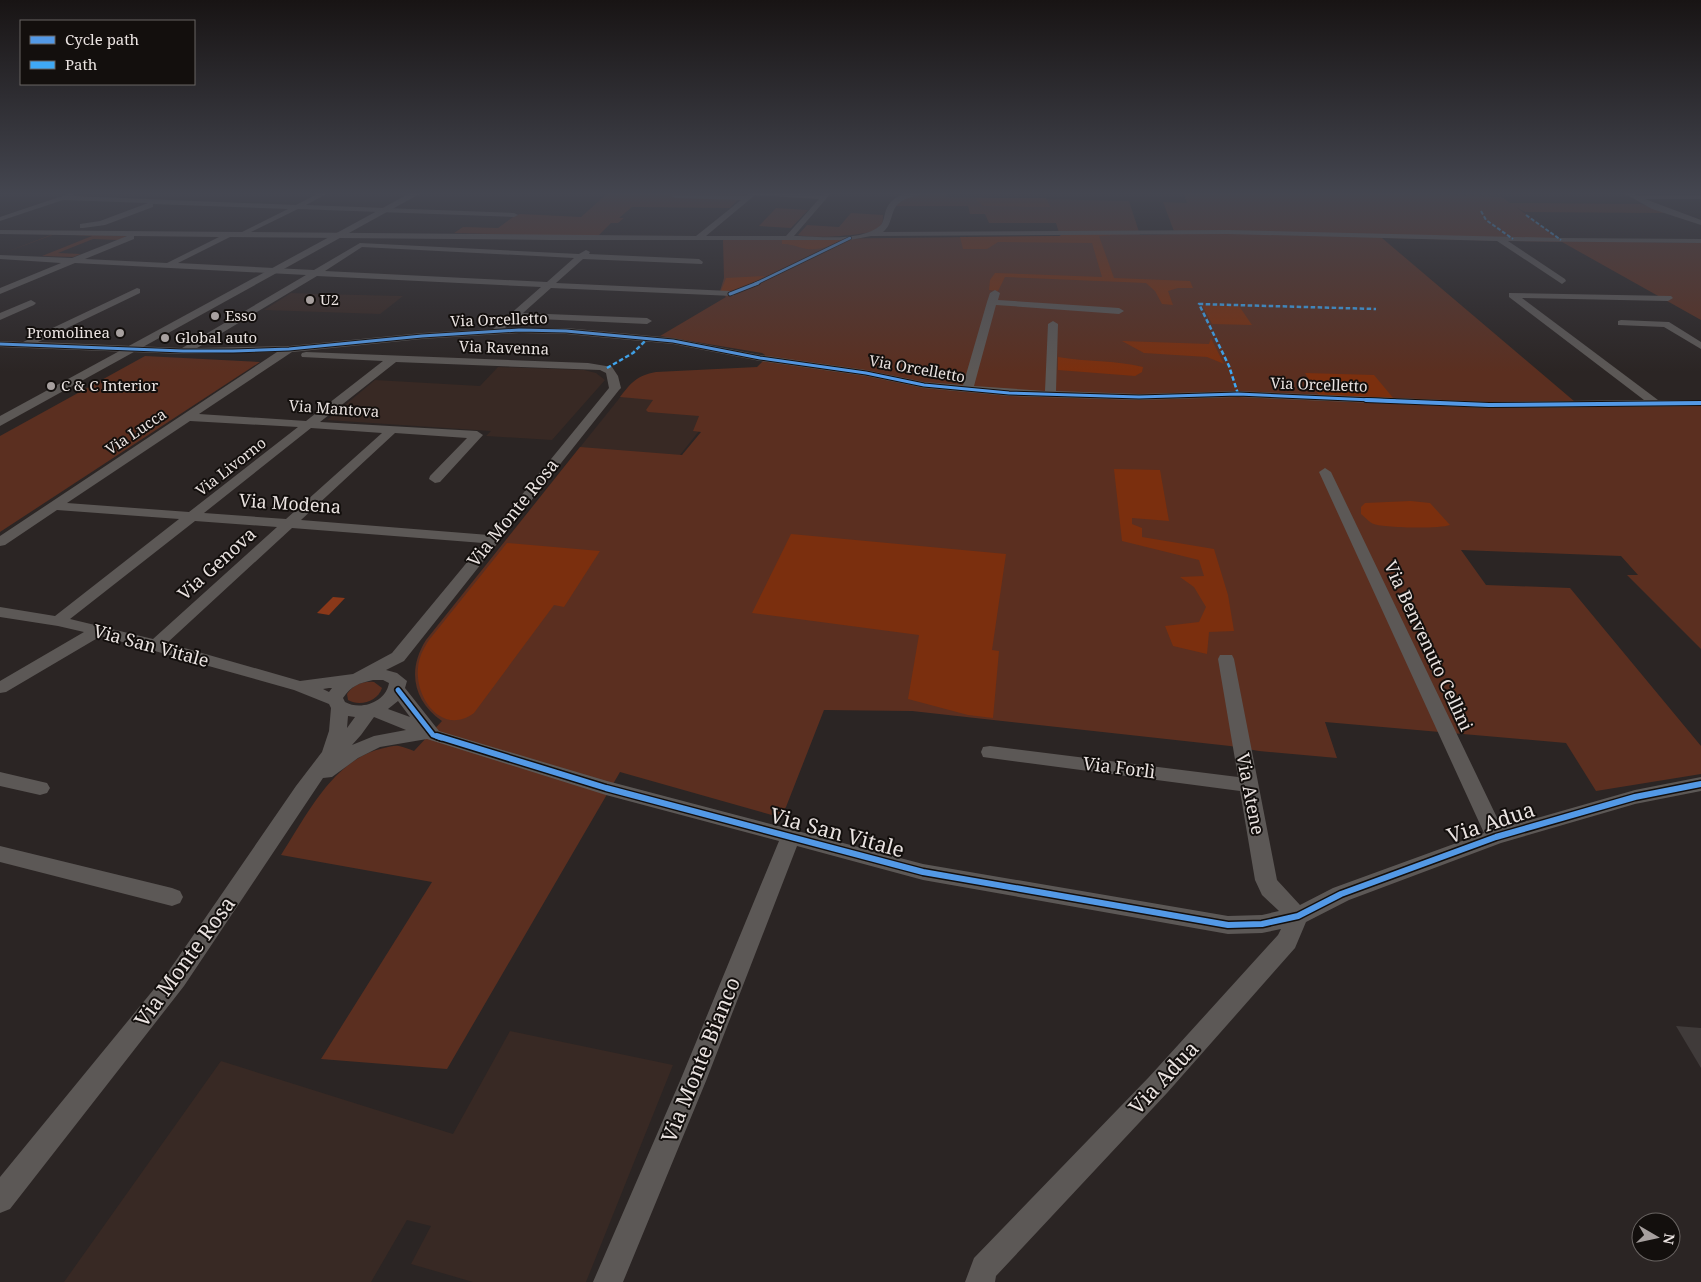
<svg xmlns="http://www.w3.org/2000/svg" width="1701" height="1282" viewBox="0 0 1701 1282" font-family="'Noto Serif',serif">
	<rect width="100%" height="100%" fill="#2b2524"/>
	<!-- built -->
	<g fill="#382924">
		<path d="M1402,192H1496L1510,203L1411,200Z"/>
		<path d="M291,293L316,294L403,296L380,314L264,310Z"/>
		<path d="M498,367L584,370L596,373L605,380L552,440L486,436L491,431L327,420L375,380L480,386Z"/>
		<path d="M622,395L713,405L699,431L680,455L572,477L557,476Z"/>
		<path d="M510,1031L673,1065L586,1282H473L411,1264L431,1226L407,1220L371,1282H64L221,1061L453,1134Z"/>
	</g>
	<!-- green -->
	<g fill="#5b2f20">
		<path d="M609,192H745L730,208L632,207L619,218H624L618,223H611L597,237L454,233L463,227L498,228L513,217L520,214L581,217Z"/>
		<path d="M907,192H947L946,197L1129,201L1140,235L1175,234L1163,202L1187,203L1183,192H1338L1502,197L1510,203L1641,204L1665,213L1525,212L1516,207L1563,241L1701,243V320L1562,242L1382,238L1581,407L1701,405V649L1627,575H1638L1621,556L1461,550L1486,585L1570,588L1701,746V774L1596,791L1566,743L1325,722L1337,758L1259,751L1230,746L912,711L824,710L786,807L779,817L620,772L447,1069L321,1059L432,882L281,855C307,815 333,759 384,748C389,747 395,745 399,746C404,747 409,749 414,751L442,721C413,701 407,670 426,640L580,447L682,455L701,432L693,431L699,416L648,412L646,410L653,400L620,397C632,382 636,376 656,372L757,367L765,359V355L762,353L660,336L726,297L720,291L724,278L723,240L1060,236L1056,223H989L985,214H970L968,206H896Z"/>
		<path d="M776,208L808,210L791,228L759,226Z"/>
		<path d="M851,213L883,215C883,221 883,225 878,229C867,236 810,239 798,235L807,225L839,227Z"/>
		<path d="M56,233L125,236L126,237L119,240L93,239L58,253L81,254L73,257L42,256L92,236L55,234L1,254Z"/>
		<path d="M145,356L260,362L0,532V436Z"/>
		<path d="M374,682L382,688C378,701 360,707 348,700L347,694C353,685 363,681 374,682Z"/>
	</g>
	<!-- forest -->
	<g fill="#7b2f0e">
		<path d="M975,198H1046L1050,207L983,206Z"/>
		<path d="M1139,233L1099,236L1114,278L1190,281L1193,288H1178L1168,291L1173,305L1162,304L1155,291L1146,283L1005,277L998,291L989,290L990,280L995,273L1102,277L1092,243L998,242L987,249H963L960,237L1061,236V234Z"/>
		<path d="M782,240H842C829,246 817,252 802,248C795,246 790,244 782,244Z"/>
		<path d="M766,276L732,293L721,291L726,278Z"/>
		<path d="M1202,305L1239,306L1252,325L1212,324Z"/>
		<path d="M1211,338L1224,364L1207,357L1144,353L1122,341L1209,344Z"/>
		<path d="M1058,357C1086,362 1115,360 1143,367L1142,372L1135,376L1058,370Z"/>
		<path d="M1305,373L1374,375L1394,399L1320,397Z"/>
		<path d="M1114,469L1160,470L1169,521L1132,518V524L1142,528V537L1214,549L1228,595L1234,631L1209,632L1207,654L1173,646L1165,626L1199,622L1206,607L1194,587L1180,577L1204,576L1199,560L1122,541Z"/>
		<path d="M1411,501L1430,503L1450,525C1439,529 1384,528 1374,524C1370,523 1365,517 1361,514V507L1365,503Z"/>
		<path d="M791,534L1006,554L992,650L999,651L993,718L968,715L908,699L919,635L752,613Z"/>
		<path d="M507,543L600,551L564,607L554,605L474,713C443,736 415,699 418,668C419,657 423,649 429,640Z"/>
	</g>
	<!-- water -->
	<path fill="#8a3819" d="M333,597L345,598L329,615L317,613Z"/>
	<!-- building -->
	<path fill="#403b3a" d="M1676,1026L1701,1028V1068Z"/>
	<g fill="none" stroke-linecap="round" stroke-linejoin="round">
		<!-- minor -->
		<g fill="#5c5856" fill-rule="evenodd">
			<path d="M321,192H330L306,205L514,213L518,215L514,217L298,209L251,232L696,236L741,200L675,198L671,196L673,195L747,196L751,192L823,195L825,192H832L794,236C820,236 860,243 881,225C884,221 884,216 886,210C893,193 911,192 927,192C918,197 906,196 898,204C890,212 893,224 883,232L1227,230L1561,238L1701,239V243L1508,241L1565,279L1566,281L1562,284L1497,241L1227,234L871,236L850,240H551L230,237L178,263L314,270L360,243L579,254L586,250L590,252L589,254L699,259L703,262L702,264L583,259L556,283L730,291L735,294L733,296L551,288L523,313L647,318L652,321L647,324L517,318L505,328H566L673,338L760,355L866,370L924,382L963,385L987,302L990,293L995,290L1000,293L998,300L1119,308L1124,311L1119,314L996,305L974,386L1045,391L1048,324L1053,321L1058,324L1056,391L1139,394L1238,391L1489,402L1644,400L1509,297V293L1671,296L1673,298L1668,301L1522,298L1658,400H1701V406L1489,408L1238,397L1139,400L1009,396L924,388L866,376L760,361L673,344L566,334L519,333L422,339L292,352L199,414L306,421L383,361L302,357L301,355L302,353L306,352L588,363L612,367L618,376L621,388L619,390L404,661L386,670L397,673L407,681L405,688L439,731L607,781L923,864L1228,916L1262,915L1279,911L1262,895L1255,880L1240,791L990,758L983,757L981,752L983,747L990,746L1238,777L1218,659L1220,655H1232L1234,659L1277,880L1300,905L1333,888L1484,833L1319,472L1325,468L1331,472L1502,828L1635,790L1701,777V791L1635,804L1501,843L1349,900L1306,922L1295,948L1167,1093L996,1276L995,1282H965L974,1258L1149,1077L1278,935L1281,929L1262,933L1228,934L923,880L797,846L706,1081L623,1282H593L680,1081L779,841L606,795L427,739L380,747L358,758L332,777L323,778L184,986L10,1209L0,1213V1177L168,972L296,786L322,752L329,731L331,708L329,704L294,690L101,636L6,692L0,693V681L84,632L58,626L0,617V607L55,616L179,519L57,510L5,545L0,546V536L277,352L183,354L0,347V341L23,342L137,288L140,289V293L38,342L182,348L306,275L75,263L0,294V288L61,263L0,259V255L72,258L127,236L0,234V230L242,232L288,209L153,204V207L105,225L83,228H80V224L100,221L148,203L63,200L0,221V217L71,193L73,194L74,196L296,205ZM755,195L819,199L786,236H706ZM134,236L219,237L167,263L85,259L134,239ZM362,247L574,258L547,282L325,271ZM317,276L541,287L493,329L422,333L289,346L197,348ZM396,362L600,370L606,373L609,388L489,535L301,520L395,433L467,438L430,476L429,479L435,483L440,482L483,435L477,431L320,422ZM190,421L298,427L189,512L67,503ZM311,428L382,433L286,519L204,513ZM195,521L277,527L153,639L70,619ZM292,528L483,543L392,653L353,674L300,681L167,643ZM373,680H383L389,683C386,702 361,711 345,702L343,698C351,686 359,683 373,680ZM329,688H332L329,692L323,689ZM398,701L410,717L388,709ZM348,716L355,717L347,728ZM374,717L406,730L374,736L352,745L361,735Z"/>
			<path d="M1622,192H1631L1638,196L1701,195V199H1645L1701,220V225L1652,209Z"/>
			<path d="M31,300L36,303L34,305L0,320V313Z"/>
			<path d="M1621,320L1669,322L1701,342V349L1664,327L1618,325V321Z"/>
			<path d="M0,772L47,783L50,788L47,793L40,795L0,786Z"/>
			<path d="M0,846L172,888L180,891L183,897L180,903L172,906L0,862Z"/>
		</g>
		<!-- tertiary -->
		<path fill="#5c5856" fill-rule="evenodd" d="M412,192H423L0,426V416Z"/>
		<!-- quiet-far1 -->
		<g stroke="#3fa9f5" stroke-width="2" stroke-dasharray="4 2" stroke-linecap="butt">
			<path d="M1481,211L1486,220L1513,239"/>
			<path d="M1526,215L1561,240"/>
		</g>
		<!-- quiet -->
		<g stroke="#3fa9f5" stroke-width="2.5" stroke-dasharray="4.5 2.5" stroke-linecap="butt">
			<path d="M607,368L633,353L645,341L641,337"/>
			<path d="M1238,394L1229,366L1199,304L1376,309"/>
		</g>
		<defs>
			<path id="cycleway-far4" d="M755,284L850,238"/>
			<g id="cycleway-far3">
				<path d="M730,294L758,283"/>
				<path d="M0,344L183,351H233L289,349L422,336L519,330L566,331L673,341L760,358L866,373L924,385L1009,393L1139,397L1238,394L1395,401"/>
			</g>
			<path id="cycleway-far2" d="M1366,400L1489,405L1701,403"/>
			<path id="cycleway-far1" d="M398,690L433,735L441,738"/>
			<path id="cycleway" d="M437,736L606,788L923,872L1228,925L1262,924L1298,916L1341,894L1496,837L1635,797L1701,784"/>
		</defs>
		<!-- cycleway-far4 casing -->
		<use href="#cycleway-far4" stroke="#130f0d" stroke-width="4"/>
		<!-- cycleway-far3 casing -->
		<use href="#cycleway-far3" stroke="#130f0d" stroke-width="5"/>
		<!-- cycleway-far2 casing -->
		<use href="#cycleway-far2" stroke="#130f0d" stroke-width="6"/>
		<!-- cycleway-far1 casing -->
		<use href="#cycleway-far1" stroke="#130f0d" stroke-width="8"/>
		<!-- cycleway casing -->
		<use href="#cycleway" stroke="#130f0d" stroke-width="9"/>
		<!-- cycleway-far4 -->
		<use href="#cycleway-far4" stroke="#5399e6" stroke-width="2.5"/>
		<!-- cycleway-far3 -->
		<use href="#cycleway-far3" stroke="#5399e6" stroke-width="3"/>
		<!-- cycleway-far2 -->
		<use href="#cycleway-far2" stroke="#5399e6" stroke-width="4"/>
		<!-- cycleway-far1 -->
		<use href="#cycleway-far1" stroke="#5399e6" stroke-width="5"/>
		<!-- cycleway -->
		<use href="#cycleway" stroke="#5399e6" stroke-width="6"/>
	</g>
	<!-- sky -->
	<linearGradient id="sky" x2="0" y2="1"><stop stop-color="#181414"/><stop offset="0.52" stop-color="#444650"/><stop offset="1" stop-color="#444650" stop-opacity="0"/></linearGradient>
	<rect width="1701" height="372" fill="url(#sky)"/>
	<!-- markers -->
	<g fill="#a7a09f" stroke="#130f0d" stroke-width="2">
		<circle cx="310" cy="300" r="5"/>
		<circle cx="215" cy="316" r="5"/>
		<circle cx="120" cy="333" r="5"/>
		<circle cx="165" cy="338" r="5"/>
		<circle cx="51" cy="386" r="5"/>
	</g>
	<g text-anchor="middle" stroke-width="4" stroke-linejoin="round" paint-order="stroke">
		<!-- far-poi labels -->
		<g font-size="15" fill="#eae3e1" stroke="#130f0d" text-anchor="start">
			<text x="320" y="305">U2</text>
			<text x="225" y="321">Esso</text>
			<text x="110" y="338" text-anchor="end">Promolinea</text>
			<text x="175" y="343">Global auto</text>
			<text x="61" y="391">C &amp; C Interior</text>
		</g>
		<!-- far-street labels -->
		<g font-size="15" fill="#eae3e1" stroke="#130f0d">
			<text transform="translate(499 320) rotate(-2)" y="5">Via Orcelletto</text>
			<text transform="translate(504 348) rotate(2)" y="5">Via Ravenna</text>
			<text transform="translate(917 369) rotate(10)" y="5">Via Orcelletto</text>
			<text transform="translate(1319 385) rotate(2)" y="5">Via Orcelletto</text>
			<text transform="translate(334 409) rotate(4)" y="5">Via Mantova</text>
			<text transform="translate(136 432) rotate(-34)" y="5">Via Lucca</text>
			<text transform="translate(231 467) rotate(-38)" y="5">Via Livorno</text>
		</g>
		<!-- street labels -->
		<g font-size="18" fill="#eae3e1" stroke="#130f0d">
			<text transform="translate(290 504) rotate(4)" y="6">Via Modena</text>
			<text transform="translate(513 513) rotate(-51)" y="6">Via Monte Rosa</text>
			<text transform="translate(217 564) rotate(-42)" y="6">Via Genova</text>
			<text transform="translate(151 646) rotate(15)" y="6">Via San Vitale</text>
			<text transform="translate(1428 646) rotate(65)" y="6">Via Benvenuto Cellini</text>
			<text transform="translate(1119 768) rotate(7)" y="6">Via Forlì</text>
			<text transform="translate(1250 794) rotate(79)" y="6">Via Atene</text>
		</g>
		<!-- near-street labels -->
		<g font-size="21" fill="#eae3e1" stroke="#130f0d">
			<text transform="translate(1491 823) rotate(-18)" y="7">Via Adua</text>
			<text transform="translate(837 833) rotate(15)" y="7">Via San Vitale</text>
			<text transform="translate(185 962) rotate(-54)" y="7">Via Monte Rosa</text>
			<text transform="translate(701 1060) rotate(-68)" y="7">Via Monte Bianco</text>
			<text transform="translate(1164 1078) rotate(-47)" y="7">Via Adua</text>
		</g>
	</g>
	<!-- legend -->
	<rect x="20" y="20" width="175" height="65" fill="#130f0d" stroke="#696462"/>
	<rect x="30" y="36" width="25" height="8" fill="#5399e6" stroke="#696462"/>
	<text x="65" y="45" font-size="15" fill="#eae3e1">Cycle path</text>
	<rect x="30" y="61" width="25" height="8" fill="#3fa9f5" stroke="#696462"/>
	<text x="65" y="70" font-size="15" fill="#eae3e1">Path</text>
	<!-- north arrow -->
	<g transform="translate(1656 1237) rotate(99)"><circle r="24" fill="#130f0d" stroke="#696462"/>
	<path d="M0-4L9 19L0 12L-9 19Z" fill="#a7a09f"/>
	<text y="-8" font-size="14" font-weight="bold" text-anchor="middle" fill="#eae3e1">N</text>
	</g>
</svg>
